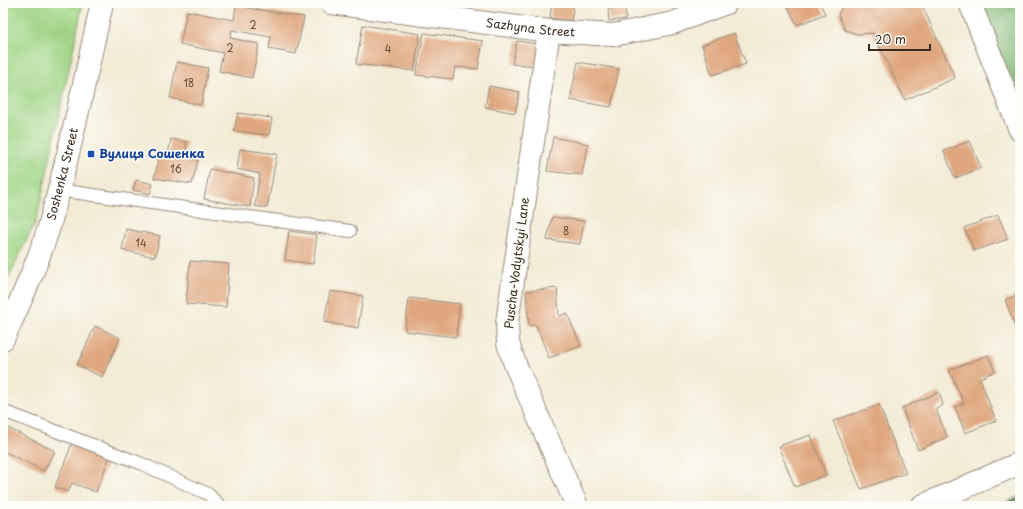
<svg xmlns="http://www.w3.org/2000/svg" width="1023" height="509" viewBox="0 0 1023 509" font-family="'Playpen Sans',sans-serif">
	<rect width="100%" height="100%" fill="#fdfcf7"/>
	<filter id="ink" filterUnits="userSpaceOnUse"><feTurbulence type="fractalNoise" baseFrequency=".025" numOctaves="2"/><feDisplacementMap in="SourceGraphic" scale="8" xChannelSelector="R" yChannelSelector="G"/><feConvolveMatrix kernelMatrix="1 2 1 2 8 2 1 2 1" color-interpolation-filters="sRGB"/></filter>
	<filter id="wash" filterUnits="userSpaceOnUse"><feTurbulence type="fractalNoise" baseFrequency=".012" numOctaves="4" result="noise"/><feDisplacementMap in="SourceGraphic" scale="16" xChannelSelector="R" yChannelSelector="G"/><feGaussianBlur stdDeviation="0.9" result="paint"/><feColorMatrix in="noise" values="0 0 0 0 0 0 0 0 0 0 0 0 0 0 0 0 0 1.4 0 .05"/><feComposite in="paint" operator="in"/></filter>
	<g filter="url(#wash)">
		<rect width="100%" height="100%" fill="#f3ebd5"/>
		<!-- green -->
		<path fill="#9ed384" stroke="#6c7e51" d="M3,3H83L37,219L3,289Z"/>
		<!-- forest -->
		<g fill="#7eb572" stroke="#5c7048">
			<path d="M970,3H1020V130Z"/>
			<path d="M1020,496V506H996Z"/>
		</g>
		<g id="blocks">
			<!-- building -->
			<g fill="#dfa77f">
				<path d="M536,3H551V7Z"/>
				<path d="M552,3H574L571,21L550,18Z"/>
				<path d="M786,3H820L825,14L797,25Z"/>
				<path d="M844,3H921L955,78L905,100L873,33L857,34L845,30L838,14Z"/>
				<path d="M236,6L304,17L296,54L269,49L271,37L232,30L230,38L259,44L252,78L219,71L223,53L180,44L187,11L234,20Z"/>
				<path d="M625,7L626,19L609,21L608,9Z"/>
				<path d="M363,25L420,34L414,71L356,64Z"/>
				<path d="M424,33L483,41L478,69L455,67L453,79L416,75Z"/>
				<path d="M734,33L746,64L712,75L702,45Z"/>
				<path d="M517,41L544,45L540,66L512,64Z"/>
				<path d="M177,62L208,68L201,105L170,98Z"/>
				<path d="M578,62L619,69L611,107L570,100Z"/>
				<path d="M489,86L520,92L515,113L485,107Z"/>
				<path d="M238,113L272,118L269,135L234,131Z"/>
				<path d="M553,137L588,144L582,175L547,171Z"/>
				<path d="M171,139L187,142L184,157L198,160L192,184L154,178L160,154L168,155Z"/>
				<path d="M970,141L981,168L955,178L944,151Z"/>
				<path d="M240,149L277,154L267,208L255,206L260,174L237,169Z"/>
				<path d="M210,169L254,178L250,207L204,199Z"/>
				<path d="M136,180L153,184L150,194L133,190Z"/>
				<path d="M998,215L1008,239L974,251L964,228Z"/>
				<path d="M552,217L584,221L580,244L547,240Z"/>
				<path d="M126,229L160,236L155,257L122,250Z"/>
				<path d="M289,231L317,235L313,264L285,260Z"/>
				<path d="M190,261L229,264L226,307L186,304Z"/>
				<path d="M557,288L559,316L567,313L581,346L549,358L536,325L529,326L526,291Z"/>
				<path d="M330,291L363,296L358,328L324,322Z"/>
				<path d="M1020,295V338L1005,300Z"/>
				<path d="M409,298L460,304L456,337L405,331Z"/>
				<path d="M95,326L120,338L102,377L77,365Z"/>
				<path d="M988,355L995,371L980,378L996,421L965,433L955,407L964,403L949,370Z"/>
				<path d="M939,392L943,405L936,409L947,437L918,450L902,408Z"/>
				<path d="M879,405L906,473L861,489L833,421Z"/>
				<path d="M8,428L55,451L44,471L3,451V439Z"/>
				<path d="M811,435L826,475L795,487L778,446Z"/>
				<path d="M73,441L110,456L96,492L72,483L68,492L55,487Z"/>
			</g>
		</g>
	</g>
	<g filter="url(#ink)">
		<use href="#blocks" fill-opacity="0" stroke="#978a7a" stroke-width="1"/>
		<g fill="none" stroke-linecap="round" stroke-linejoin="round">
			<defs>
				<g id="service">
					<path d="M58,190L350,231"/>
					<path d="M3,411L140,463L208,494L220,506"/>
				</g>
				<g id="minor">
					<path id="s1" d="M331,3L549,31L613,35L673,23L726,3"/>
					<path d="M970,3L1020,130"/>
					<path d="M549,31L507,323L508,343L515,364L577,506"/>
					<path id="s2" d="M3,339C20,303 37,265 49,227C70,154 85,78 102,3"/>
					<path d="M922,506L1020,463"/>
				</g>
			</defs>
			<!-- service casing -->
			<use href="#service" stroke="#978a7a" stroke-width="14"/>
			<!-- minor casing -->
			<use href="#minor" stroke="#978a7a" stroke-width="24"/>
			<!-- service -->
			<use href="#service" stroke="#fff" stroke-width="12"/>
			<!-- minor -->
			<use href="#minor" stroke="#fff" stroke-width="22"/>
			<!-- tram -->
			<path stroke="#3b2a1e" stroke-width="1" d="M996,506L1020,496"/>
		</g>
	</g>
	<!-- markers -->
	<rect fill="#1a4fb4" stroke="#fdfcf7" stroke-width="1.5" x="87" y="150" width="8" height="8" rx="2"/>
	<g text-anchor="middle" stroke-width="3.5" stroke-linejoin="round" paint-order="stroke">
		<!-- number labels -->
		<g font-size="10" fill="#644936">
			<text x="253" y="29">2</text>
			<text x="230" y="52">2</text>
			<text x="388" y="53">4</text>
			<text x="189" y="87">18</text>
			<text x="176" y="173">16</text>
			<text x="566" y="235">8</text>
			<text x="141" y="247">14</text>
		</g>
		<!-- street labels -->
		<g font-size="12" fill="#3b2a1e" stroke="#fdfcf7">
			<text dy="4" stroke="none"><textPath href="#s1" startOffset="201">Sazhyna Street</textPath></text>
			<text dy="4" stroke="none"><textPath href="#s2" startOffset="176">Soshenka Street</textPath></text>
			<text transform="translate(517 263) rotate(-83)" y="4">Puscha-Vodytskyi Lane</text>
		</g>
		<!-- transit labels -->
		<g font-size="12" font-weight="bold" fill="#164399" stroke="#fdfcf7" text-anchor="start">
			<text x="99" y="158">Вулиця Сошенка</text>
		</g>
	</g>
	<!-- margin -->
	<rect width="1023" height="509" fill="none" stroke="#fdfcf7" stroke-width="16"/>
	<!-- scale -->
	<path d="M869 44v6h61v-6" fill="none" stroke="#3b2a1e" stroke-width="2"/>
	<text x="875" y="44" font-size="12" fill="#3b2a1e" stroke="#fdfcf7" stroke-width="3" paint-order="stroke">20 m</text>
</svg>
